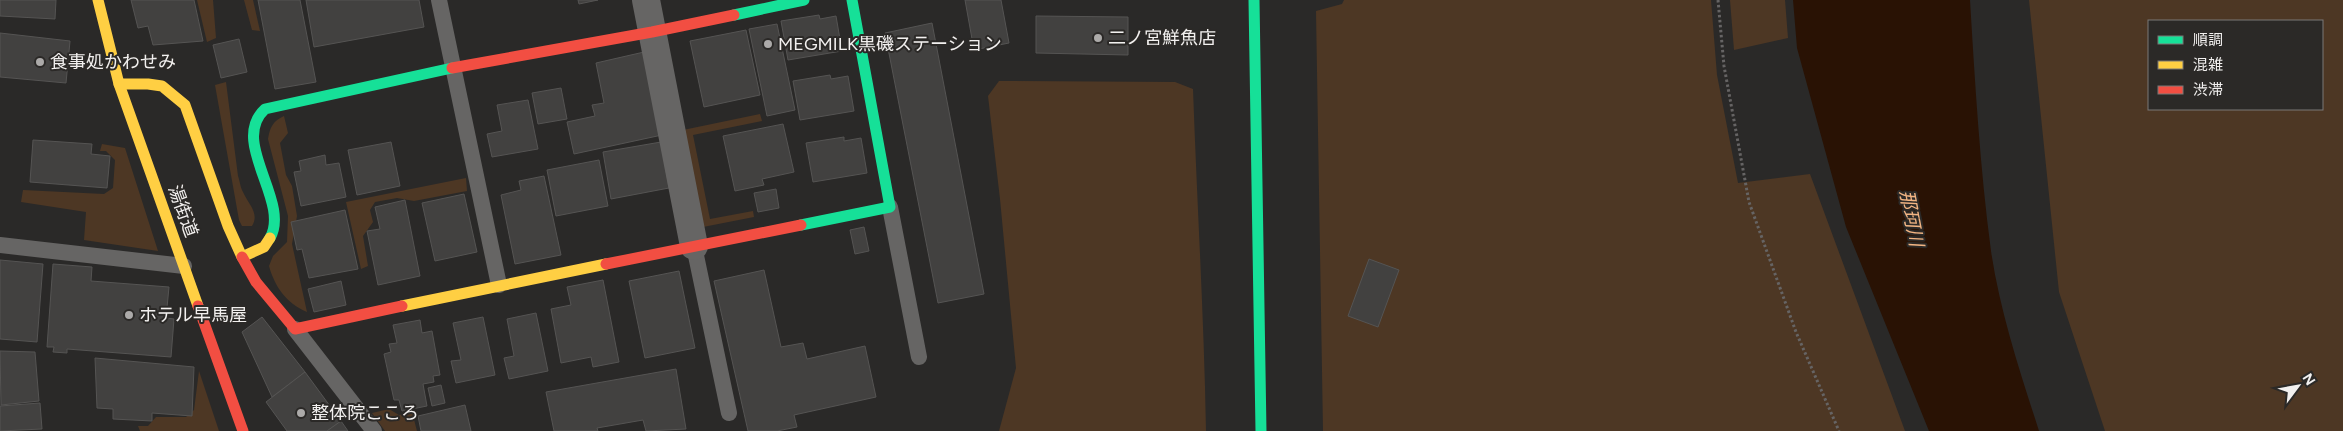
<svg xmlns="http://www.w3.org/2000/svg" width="2343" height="431" viewBox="0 0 2343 431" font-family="Figtree,'Noto Sans JP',sans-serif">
	<rect width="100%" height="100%" fill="#2a2928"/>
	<!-- green -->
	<g fill="#4d3724" fill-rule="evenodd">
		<path d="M197,0H213L216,38L207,42Z"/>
		<path d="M244,0H253L260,31L252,30Z"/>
		<path d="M1344,0H1711L1717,75L1738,183L1810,174L1905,431H1323L1316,11L1342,4Z"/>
		<path d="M1730,0H1785L1788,38L1734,50Z"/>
		<path d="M2029,0H2343V431H2105L2059,292ZM2149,21H2322V109H2149Z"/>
		<path d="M999,81L1175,82L1193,89C1197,203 1204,317 1206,431H999L1016,368L1000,199L988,96Z"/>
		<path d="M226,82L238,176C240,181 240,187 243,192C248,204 260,213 252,226H242L239,220L215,85Z"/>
		<path d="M760,114L762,121L693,135L710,219L753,211L754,217L703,227L683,130Z"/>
		<path d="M284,116L288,133L280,143L286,175L292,186L297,216L292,244L307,312C286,303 275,287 269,266L273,256L287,242L288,216L268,139C270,127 273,121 284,116Z"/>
		<path d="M102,144L125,148L158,251L84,240L86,212L21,202L23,190L104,194L113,188L115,160L106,151H100Z"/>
		<path d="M466,178L467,191L414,201L397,198L375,202L370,210L373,222L363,236L368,266L361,269L346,202Z"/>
		<path d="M199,371L219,431H140L138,426H148L156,417H186L194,410Z"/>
		<path d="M389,409L399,415L412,412L417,431H385L372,413Z"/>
	</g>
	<!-- water -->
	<path fill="#291204" d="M1793,0H1970C1975,83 1980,168 1991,251C2000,312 2020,372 2039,431H1929L1846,227L1797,48Z"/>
	<!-- building -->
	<g fill="#424140" stroke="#555453">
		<path d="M0,0H56L55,19L0,16Z"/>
		<path d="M131,0H194L203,41L153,45L148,26L138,28Z"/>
		<path d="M258,0H300L316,82L275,89Z"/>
		<path d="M306,0H419L424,27L314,47Z"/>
		<path d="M578,0H598L579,4Z"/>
		<path d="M965,0H1001L1009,43L974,50Z"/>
		<path d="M819,15L820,19L836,16L842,51L788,60L781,21Z"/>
		<path d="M1036,16L1128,17V55L1036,53Z"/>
		<path d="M932,23L984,294L938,303L885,33Z"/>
		<path d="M777,24L795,110L767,116L749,29Z"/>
		<path d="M746,30L760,95L704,107L690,41Z"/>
		<path d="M0,33L70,41L66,83L0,77Z"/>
		<path d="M239,39L247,72L221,78L213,45Z"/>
		<path d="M644,52L662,135L574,154L567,122L595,116L592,105L604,103L596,63Z"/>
		<path d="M830,75L831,79L848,76L854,111L800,120L793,81Z"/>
		<path d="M561,88L567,119L538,124L532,93Z"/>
		<path d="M528,100L538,149L492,157L487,134L502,131L497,105Z"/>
		<path d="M783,124L794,172L762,179L764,185L735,191L723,136Z"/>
		<path d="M844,137V141L861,138L867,173L813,182L806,143Z"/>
		<path d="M33,140L92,144L91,154L110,156L107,188L30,182Z"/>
		<path d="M391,142L400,186L357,195L348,150Z"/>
		<path d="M661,142L669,188L611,199L603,152Z"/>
		<path d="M325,155L326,165L339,163L346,197L301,206L294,172L301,171L299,161Z"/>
		<path d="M599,160L608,206L556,216L547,170Z"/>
		<path d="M544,176L561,255L515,264L501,195L521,190L519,181Z"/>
		<path d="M776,189L779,208L758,212L754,193Z"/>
		<path d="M464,194L477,252L435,261L422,203Z"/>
		<path d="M405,200L420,276L378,285L367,231L380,229L375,207Z"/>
		<path d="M345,210L358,269L309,278L302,249L297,250L291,222Z"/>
		<path d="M864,227L869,251L855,254L850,230Z"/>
		<path d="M1369,259L1399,270L1378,327L1348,316Z"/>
		<path d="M0,260L43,264L37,342L0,339Z"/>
		<path d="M53,264L92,267L91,281L169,287L166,318L174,319L171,357L67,349V353L53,352L54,347H47Z"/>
		<path d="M764,270L781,347L803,343L807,359L865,346L876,397L794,415L797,427L777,431H748L714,281Z"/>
		<path d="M679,271L695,348L645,358L629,281Z"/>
		<path d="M603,280L619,362L593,367L591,357L561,363L551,309L571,305L567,287Z"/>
		<path d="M341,281L346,305L314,312L308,289Z"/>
		<path d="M536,313L548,371L509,379L504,358L514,356L507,319Z"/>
		<path d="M262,317L305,372L272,397L242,332Z"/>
		<path d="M483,317L495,375L456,383L451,361L461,360L453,323Z"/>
		<path d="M420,320L422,333L432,331L440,375L433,376L434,382L423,384L427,406L402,411L399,400H394L384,354L391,352L389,344L397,343L393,325Z"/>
		<path d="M0,351L35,352L39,401L1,405Z"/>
		<path d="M95,358L194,367L192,416L152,413V421L113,419V409L97,408Z"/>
		<path d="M676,369L686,429L646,431L643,420L597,428L598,431H554L546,392Z"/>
		<path d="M305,372L341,421L327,431H287L266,402Z"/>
		<path d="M441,385L445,403L432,406L428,388Z"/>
		<path d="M40,403L42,429L0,431V406Z"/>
		<path d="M465,405L471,431H421L418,416Z"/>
		<path d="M341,421L348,431H327Z"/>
	</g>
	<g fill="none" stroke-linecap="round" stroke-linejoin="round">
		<!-- path -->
		<path stroke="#666464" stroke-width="3" stroke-dasharray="2.5 2.5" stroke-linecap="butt" d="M1718,0L1724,66L1749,202L1796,332L1839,431"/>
		<!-- lane -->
		<g stroke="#666564" stroke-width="16">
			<path d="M439,0L499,285"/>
			<path d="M890,207L919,357"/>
			<path d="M0,245L184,266"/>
			<path d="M694,246L729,413"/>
			<path d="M295,329L374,431"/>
		</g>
		<!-- street -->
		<path stroke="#666564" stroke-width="28" d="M646,0L694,246"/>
		<!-- fast -->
		<g stroke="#16e098" stroke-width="11">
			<path d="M1254,0L1261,431"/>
			<path d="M734,15L804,0"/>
			<path d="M801,225L890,207L852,0"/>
			<path d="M270,238C291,201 229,142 265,109L452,68"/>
		</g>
		<!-- slow -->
		<g stroke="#ffcf43" stroke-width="11">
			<path d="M98,0L119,84L198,306"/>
			<path d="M119,84H148L162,86L185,105L228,226L242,257L264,247L270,238"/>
			<path d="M402,306L606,264"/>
		</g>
		<!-- jam -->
		<g stroke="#f24e42" stroke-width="11">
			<path d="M452,68L652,32L734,15"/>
			<path d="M242,257L256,282L295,329L402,306"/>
			<path d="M606,264L801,225"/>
			<path d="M198,306L243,431"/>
		</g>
	</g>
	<!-- markers -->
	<g fill="#acaaa9" stroke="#2b2927" stroke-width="2">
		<circle cx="1098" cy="38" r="5"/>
		<circle cx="768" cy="44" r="5"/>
		<circle cx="40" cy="62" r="5"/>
		<circle cx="129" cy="315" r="5"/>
		<circle cx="301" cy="413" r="5"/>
	</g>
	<g text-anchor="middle" stroke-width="4" stroke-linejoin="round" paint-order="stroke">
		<!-- poi labels -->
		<g font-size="18" fill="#f2f0ef" stroke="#2b2927" text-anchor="start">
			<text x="1108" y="44">二ノ宮鮮魚店</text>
			<text x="778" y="50">MEGMILK黒磯ステーション</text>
			<text x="50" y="68">食事処かわせみ</text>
			<text x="139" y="321">ホテル早馬屋</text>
			<text x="311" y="419">整体院こころ</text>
		</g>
		<!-- street labels -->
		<g font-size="18" fill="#f2f0ef" stroke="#2b2927">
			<text transform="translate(183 211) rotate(70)" y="6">湯街道</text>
		</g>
		<!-- water labels -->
		<g font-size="19" font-style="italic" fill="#f1b483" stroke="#2b2927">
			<text transform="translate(1912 218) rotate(79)" y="7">那珂川</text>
		</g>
	</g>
	<!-- legend -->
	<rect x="2148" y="20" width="175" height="90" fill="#2b2927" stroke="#7b7977"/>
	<rect x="2158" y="36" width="25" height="8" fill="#16e098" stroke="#7b7977"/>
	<text x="2193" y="45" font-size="15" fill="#f2f0ef">順調</text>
	<rect x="2158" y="61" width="25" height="8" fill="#ffcf43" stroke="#7b7977"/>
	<text x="2193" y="70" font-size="15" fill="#f2f0ef">混雑</text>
	<rect x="2158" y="86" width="25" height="8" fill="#f24e42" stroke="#7b7977"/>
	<text x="2193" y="95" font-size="15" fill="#f2f0ef">渋滞</text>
	<!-- north arrow -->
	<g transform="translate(2298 386) rotate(58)" stroke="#2b2927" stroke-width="4" paint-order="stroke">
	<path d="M0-4L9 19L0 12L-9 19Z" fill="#f2f0ef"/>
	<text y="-8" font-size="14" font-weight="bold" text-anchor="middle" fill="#f2f0ef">N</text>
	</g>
</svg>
